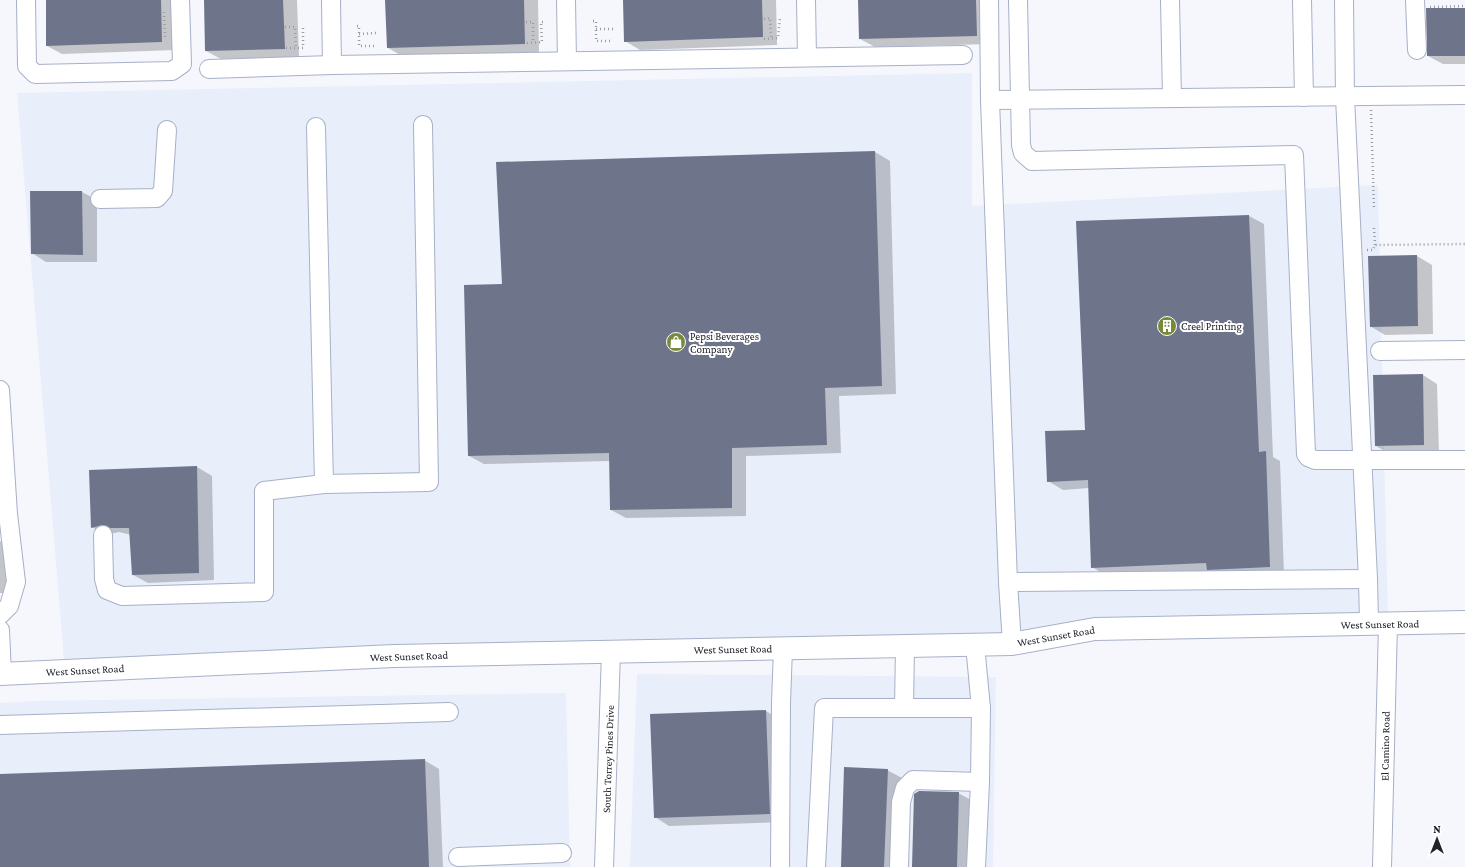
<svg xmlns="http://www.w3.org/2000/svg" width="1465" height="867" viewBox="0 0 1465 867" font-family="'Crimson Pro',serif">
	<rect width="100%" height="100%" fill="#f5f7fc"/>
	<!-- built -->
	<g fill="#e9eefb">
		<path d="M972,73V206L1378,185L1388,624L1012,644L65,672L17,93Z"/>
		<path d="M637,674L996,677L993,867H630Z"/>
		<path d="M566,693L570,867H0V703L33,701Z"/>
	</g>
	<!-- shadow -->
	<g fill="#0003">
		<path d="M47,0H176V50L62,54L47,46Z"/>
		<path d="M205,0H297L299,57L221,59L206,51Z"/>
		<path d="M386,0H538L539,52L402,56L388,48Z"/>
		<path d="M624,0H776L777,45L640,50L625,41Z"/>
		<path d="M859,0H990L991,44L875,47L860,39Z"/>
		<path d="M1465,9V64H1443L1428,56Z"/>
		<path d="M875,152L890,161L896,394L839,396L841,453L746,456V516L626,518L611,510L610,461L484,464L469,456L503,285L497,163Z"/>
		<path d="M31,192H82L97,200V262H46L32,253Z"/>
		<path d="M1249,216L1264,224L1273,457L1280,461L1284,575L1107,576L1092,567L1089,488L1063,490L1048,481L1086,431L1077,222Z"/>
		<path d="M1417,256L1432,265L1433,334L1385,335L1370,326L1369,257Z"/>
		<path d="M1423,375L1437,384L1439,453L1390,454L1376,446Z"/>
		<path d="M197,467L212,476L214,580L148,583L133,575L131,535L119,532L106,535L92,527L90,471Z"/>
		<path d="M0,541L15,549L16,593H0Z"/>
		<path d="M766,711L781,720L784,822L669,826L655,817L651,715Z"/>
		<path d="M424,760L439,769L443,867H0V775Z"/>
		<path d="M887,770L902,778L899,867H842Z"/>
		<path d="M958,793L973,801L971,867H913Z"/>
	</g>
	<!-- building -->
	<g fill="#6e758b">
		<path d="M46,0H161L162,42L46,46Z"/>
		<path d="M204,0H283L285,49L205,51Z"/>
		<path d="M385,0H524L525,44L387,48Z"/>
		<path d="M623,0H762L763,37L624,42Z"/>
		<path d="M858,0H976L977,36L859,39Z"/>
		<path d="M1426,8H1465V56H1427Z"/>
		<path d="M875,151L882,386L825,388L827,445L732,448V508L610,510L609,453L468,456L464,285L502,284L496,162Z"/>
		<path d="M30,191H82L83,255L31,254Z"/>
		<path d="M1249,215L1259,452L1266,451L1270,567L1207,570L1206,563L1091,568L1088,480L1047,482L1045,431L1085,430L1076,221Z"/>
		<path d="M1417,255L1418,326L1370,327L1368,256Z"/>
		<path d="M1423,374L1424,445L1375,446L1373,375Z"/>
		<path d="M197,466L199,573L132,575L129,528H110L103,525L91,528L89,470Z"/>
		<path d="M766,710L770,814L654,818L650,714Z"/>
		<path d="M425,759L429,867H0V774Z"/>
		<path d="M844,767L888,769L884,867H841Z"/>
		<path d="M919,791L959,792L957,867H912L914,794Z"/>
	</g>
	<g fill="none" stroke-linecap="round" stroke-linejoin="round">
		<defs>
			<g id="minor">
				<path d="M26,0L27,66L35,74L172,71L182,64L180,0"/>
				<path d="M331,0L332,65"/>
				<path d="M566,0L567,61"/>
				<path d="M806,0L807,57"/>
				<path d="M989,0L990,100L1008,582L1012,644"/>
				<path d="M1018,0L1021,145L1023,153L1032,161L1294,155L1306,454L1308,457L1315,460H1465"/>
				<path d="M1170,0L1172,98"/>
				<path d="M1302,0L1304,97"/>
				<path d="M1344,0L1345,97L1368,579L1369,623"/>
				<path d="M1415,0L1417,50"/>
				<path d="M209,69L332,65L963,55"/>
				<path d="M990,100L1465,95"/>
				<path d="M100,199L157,198L163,191L167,130"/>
				<path d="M1380,351L1465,350"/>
				<path d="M0,390L8,514L16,582L9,606L0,615"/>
				<path d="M324,484L429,482L423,125"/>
				<path d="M103,535L104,579L107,590L122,596L264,592V491L324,484L316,127"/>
				<path d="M1008,582L1368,579"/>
				<path d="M0,630L2,674"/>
				<path d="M975,645L981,708L980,782L976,867"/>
				<path d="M904,708H981"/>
				<path d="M0,725L449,712"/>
				<path d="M458,857L562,853"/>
				<path d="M604,867L611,651"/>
				<path d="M780,867L781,703L783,648"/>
				<path d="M816,867L824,708H904L905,646"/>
				<path d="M899,867L901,802L905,788L913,780L980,782"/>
				<path d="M1382,867L1388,624"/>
			</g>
			<path id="major" d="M0,674L394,656L1012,644L1095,629L1465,622"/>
		</defs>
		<!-- minor casing -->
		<use href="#minor" stroke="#a8b0c7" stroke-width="20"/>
		<!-- major casing -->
		<use href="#major" stroke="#a8b0c7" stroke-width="24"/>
		<!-- path -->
		<g stroke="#9b9da4" stroke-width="2.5" stroke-dasharray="1 3" stroke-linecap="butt">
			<path d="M1430,7L1465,6"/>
			<path d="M164,12L165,40"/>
			<path d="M764,19L770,18L771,38"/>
			<path d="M593,21H596V41H613"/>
			<path d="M526,22H533V43"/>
			<path d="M357,26H359V46H376"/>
			<path d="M285,27H295L296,48"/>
			<path d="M596,29H613"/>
			<path d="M359,34L376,33"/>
			<path d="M764,39L778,38L780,18"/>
			<path d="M527,43L542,42L541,22H543"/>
			<path d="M286,48H303V27H305"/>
			<path d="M1371,110L1374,209"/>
			<path d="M1374,228L1375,245"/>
			<path d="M1367,250H1373L1375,245L1465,244"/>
		</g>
		<!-- minor -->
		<use href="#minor" stroke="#fff" stroke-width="18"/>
		<!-- major -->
		<use href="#major" stroke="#fff" stroke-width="22"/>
	</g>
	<!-- icons -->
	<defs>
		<symbol id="building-disc" viewBox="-11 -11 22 22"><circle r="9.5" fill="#788939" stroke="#fff"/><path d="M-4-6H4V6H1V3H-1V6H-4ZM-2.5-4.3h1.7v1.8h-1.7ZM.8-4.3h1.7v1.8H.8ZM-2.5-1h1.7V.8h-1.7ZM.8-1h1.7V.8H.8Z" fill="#fff"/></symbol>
		<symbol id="shop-disc" viewBox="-11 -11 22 22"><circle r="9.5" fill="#788939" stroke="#fff"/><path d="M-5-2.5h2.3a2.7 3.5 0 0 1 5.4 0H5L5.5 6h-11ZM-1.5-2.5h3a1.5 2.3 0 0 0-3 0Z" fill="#fff"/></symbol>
	</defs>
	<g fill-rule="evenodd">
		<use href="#building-disc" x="1156" y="315" width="22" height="22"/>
		<use href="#shop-disc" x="665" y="331" width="22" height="22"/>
	</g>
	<g text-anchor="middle" stroke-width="4" stroke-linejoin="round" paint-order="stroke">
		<!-- poi labels -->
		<g font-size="11" fill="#20232c" stroke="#fff" text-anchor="start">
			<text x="1181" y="330">Creel Printing</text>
			<text x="690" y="340">Pepsi Beverages<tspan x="690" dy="13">Company</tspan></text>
		</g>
		<!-- street labels -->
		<g font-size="11" fill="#20232c" stroke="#fff">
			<text transform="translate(1380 624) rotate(-1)" y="4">West Sunset Road</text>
			<text transform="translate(1056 636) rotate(-10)" y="4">West Sunset Road</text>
			<text transform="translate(733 649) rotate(-1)" y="4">West Sunset Road</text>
			<text transform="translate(409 656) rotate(-2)" y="4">West Sunset Road</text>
			<text transform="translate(85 670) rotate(-3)" y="4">West Sunset Road</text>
			<text transform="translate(1385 746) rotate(-89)" y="4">El Camino Road</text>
			<text transform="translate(608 759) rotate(-88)" y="4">South Torrey Pines Drive</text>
		</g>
	</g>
	<!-- north arrow -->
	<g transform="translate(1437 839)" stroke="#ffffff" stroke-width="3" paint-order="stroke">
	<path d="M0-3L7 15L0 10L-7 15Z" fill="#20232c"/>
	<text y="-6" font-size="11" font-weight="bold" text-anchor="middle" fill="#20232c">N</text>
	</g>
</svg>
